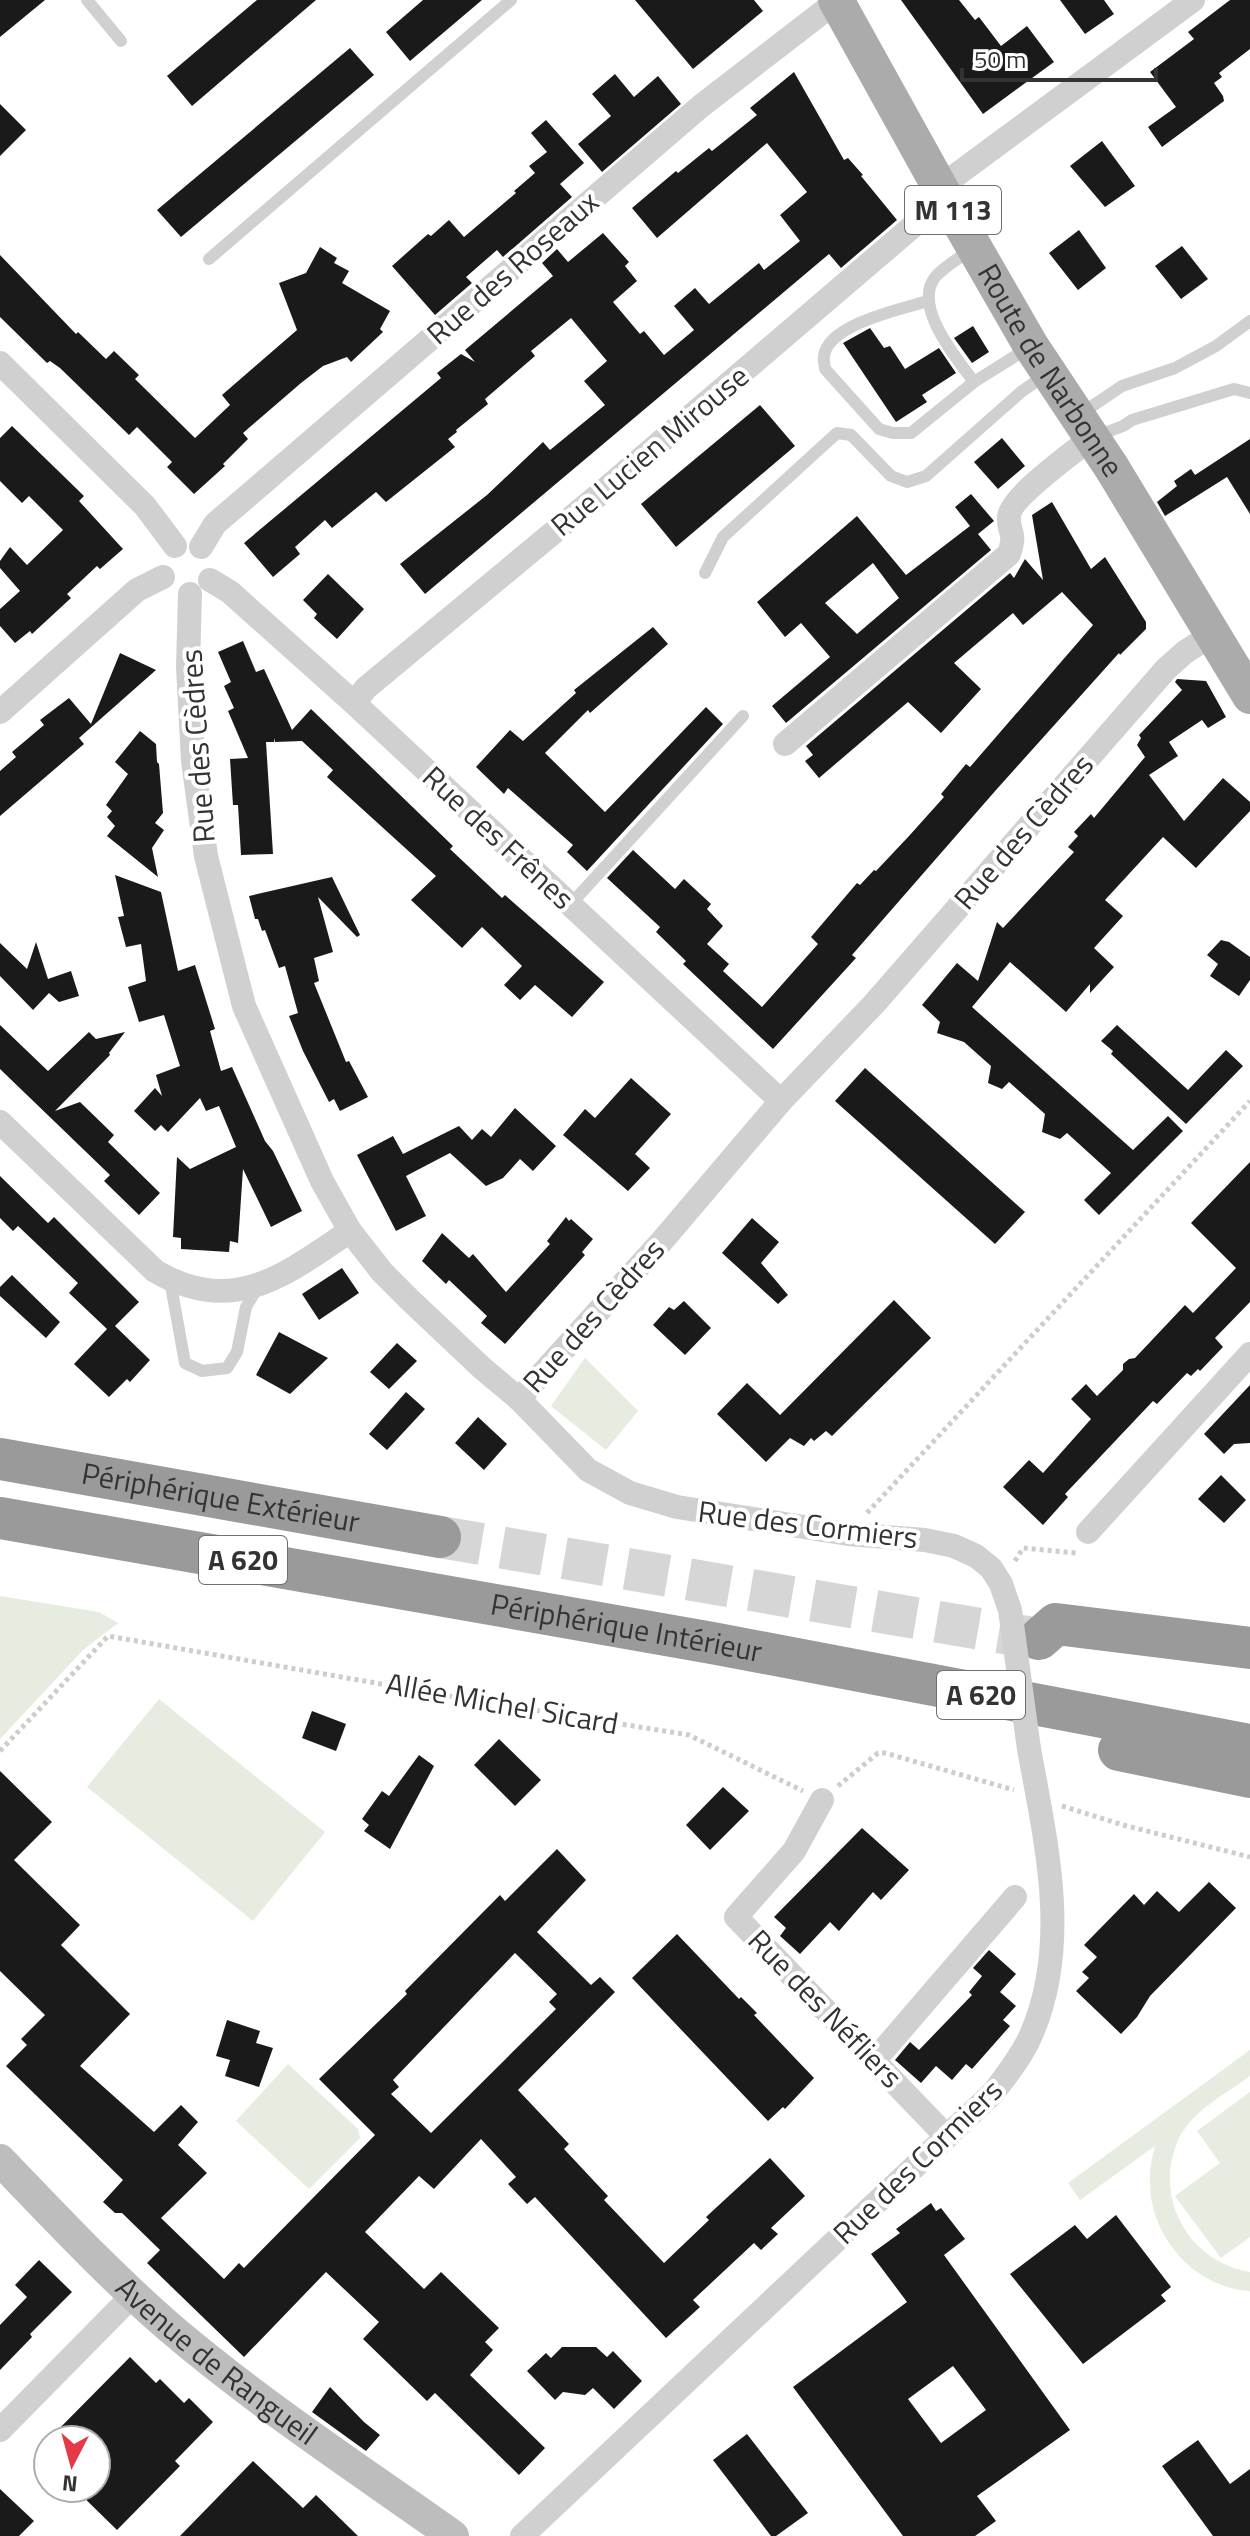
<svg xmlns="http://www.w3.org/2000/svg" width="1250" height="2536" viewBox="0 0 1250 2536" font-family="'Titillium Web',sans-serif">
	<rect width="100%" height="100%" fill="#fff"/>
	<!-- green -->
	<g fill="#e6ecdf">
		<path d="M585,1358L638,1411L606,1450L551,1406Z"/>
		<path d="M0,1596L99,1612L118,1623L83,1650L0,1739Z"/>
		<path d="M159,1699L325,1832L253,1921L87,1787Z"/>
		<path d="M1250,2050V2076C1227,2093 1194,2110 1180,2136C1151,2194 1187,2262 1250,2272V2291C1195,2288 1150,2237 1150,2183C1149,2170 1152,2158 1155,2146L1080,2200L1068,2183Z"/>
		<path d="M288,2064L358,2129L360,2138L309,2189L236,2121Z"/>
		<path d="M1250,2092V2237L1221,2258L1175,2196L1220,2163L1197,2131Z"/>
	</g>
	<!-- building -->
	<g fill="#1a1a1a" fill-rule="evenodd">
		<path d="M0,0H45L0,37Z"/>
		<path d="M257,0H316L192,106L167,76Z"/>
		<path d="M423,0H482L410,61L386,32Z"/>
		<path d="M635,0H754L763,11L693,69Z"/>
		<path d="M901,0H959L975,20L979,17L1001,46L1027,26L1054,62L983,114Z"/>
		<path d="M1060,0H1104L1114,14L1085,34Z"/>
		<path d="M1230,0H1250V49L1219,73L1222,77L1214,83L1223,96L1224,101L1162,147L1148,127L1176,107L1150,72L1194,39L1188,32Z"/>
		<path d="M350,48L374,75L181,237L157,210Z"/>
		<path d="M794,72L844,160L848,158L863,175L861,176L897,220L841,268L829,254L425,594L400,564L487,495L543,442L550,450L605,405L584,381L607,361L571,318L531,351L535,356L485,399L488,404L456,430L457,432L448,439L455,447L386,502L376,492L332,528L325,520L295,547L300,554L273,577L244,543L441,378L437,373L461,354L475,362L465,350L553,276L542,263L557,249L568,262L603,233L629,262L625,266L637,281L613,302L640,334L644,331L664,355L694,330L674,306L695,288L709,304L759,263L764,270L800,241L780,215L807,192L767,143L657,238L632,208L676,171L678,173L709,148L712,151L757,115L750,108Z"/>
		<path d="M615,74L634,97L658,76L681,104L602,172L578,144L611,116L592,94Z"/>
		<path d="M0,104L26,130L0,156Z"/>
		<path d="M546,120L584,163L560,184L572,197L503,257L497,250L466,277L472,283L435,315L392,266L428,234L431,236L449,220L464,237L516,193L514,191L535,173L529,166L547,152L531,133Z"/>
		<path d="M1102,141L1135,186L1105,207L1070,166Z"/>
		<path d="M1079,230L1106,268L1078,290L1049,253Z"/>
		<path d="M1182,246L1208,279L1181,299L1155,266Z"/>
		<path d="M320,247L337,258L334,263L349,271L342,283L390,311L380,329L383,332L351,362L347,357L323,366L301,383L243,433L248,439L223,464L225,466L194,494L167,467L172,462L137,427L129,435L60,368L50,361L47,363L0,317V255L76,334L78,332L106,359L114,351L139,375L135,379L195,438L230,405L222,395L297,330L279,283L306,273Z"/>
		<path d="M973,326L989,352L972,363L954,338Z"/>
		<path d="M870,328L884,348L890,346L905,369L939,348L956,373L922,395L927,402L896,422L843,343Z"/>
		<path d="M760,405L795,446L676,547L641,504Z"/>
		<path d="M12,426L84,496L79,501L123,549L100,569L97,566L67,594L71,598L32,634L30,631L15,643L0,626V609L20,591L0,568V561L10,547L27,565L63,530L29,496L22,503L0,481V438Z"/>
		<path d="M1002,438L1025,466L998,489L974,462Z"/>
		<path d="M1250,439V514L1227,477L1165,516L1157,502L1177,486L1174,481L1191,469L1195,475Z"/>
		<path d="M971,494L994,521L978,534L991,550L786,723L772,706L830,657L801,623L785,637L757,602L857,516L906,575L970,526L955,507ZM873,563L899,598L857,634L825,603Z"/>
		<path d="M1052,502L1091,569L1105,557L1146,622V629L1120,655L1119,653L996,790L852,955L856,958L773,1049L683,964L686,961L656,932L660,927L607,878L633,850L675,889L684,879L711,904L707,909L723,926L707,944L729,964L723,971L762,1007L818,944L811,937L857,883L860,885L874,870L876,871L909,836L944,797L941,794L966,764L970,767L1093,625L1062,592L1023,625L1013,613L954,663L981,689L941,733L908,702L819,778L805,761L813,755L806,746L1010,573L1014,578L1025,559L1043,580L1032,515Z"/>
		<path d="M328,574L364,609L337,639L314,618L317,614L303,600Z"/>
		<path d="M653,627L668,644L590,713L588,710L545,753L605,812L706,707L723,724L587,871L567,852L573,845L508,788L504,794L476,767L510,730L523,741L576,693L574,690Z"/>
		<path d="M243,641L256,672L264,669L292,730L311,709L453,846L450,849L502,898L505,895L604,982L572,1017L535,985L520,1000L504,985L522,966L482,927L462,948L411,900L436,876L327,777L333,770L302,741L275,742L274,738V742H266L273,854L241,855L238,805H233L230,759L248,758L228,711L234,708L224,686L231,682L218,652Z"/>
		<path d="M120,653L156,670L79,738L84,744L0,816V771L16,757L12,752L44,725L40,720L69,698L91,724Z"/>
		<path d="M1177,679L1206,681L1226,717L1208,728L1202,720L1169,742L1178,756L1149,775L1184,821L1223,778L1250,802V811L1196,868L1163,837L1105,900L1123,916L1094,948L1114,967L1090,993V984L1066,1012L1010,962L972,1007L1133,1150L1168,1116L1183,1131L1099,1215L1084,1200L1111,1173L1067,1133L1060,1139L1042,1132L1045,1114L1009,1082L1002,1089L988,1083L991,1066L964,1042L937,1033L940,1022L922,1005L957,963L978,981L997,922L1003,928L1074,852L1068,847L1078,836L1074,832L1091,814L1094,818L1145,757L1137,745L1141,738L1139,735L1182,690L1175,682Z"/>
		<path d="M140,731L156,744L157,762L159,764L163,813L155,823L164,830L152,848L158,877L107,836L115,826L107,817L112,811L106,805L128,774L115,762Z"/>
		<path d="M115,875L161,892L178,971L195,965L215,1029L210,1031L221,1071L232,1067L265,1141L273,1151L302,1211L271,1227L243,1169L238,1243L230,1241L229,1252L181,1249V1238L173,1237L177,1157L190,1169L236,1147L219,1106L206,1111L200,1098L168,1132L161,1125L155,1131L134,1111L155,1088L162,1096L156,1075L180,1066L164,1015L139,1022L128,987L146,981L141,944L126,947L118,917L124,916Z"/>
		<path d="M332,877L360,935L357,937L318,897L333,952L314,958L319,981L314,983L346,1062L349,1061L368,1097L340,1111L334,1099L329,1102L303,1051L289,1016L298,1013L285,966L279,968L265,930L262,931L258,919H255L249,896Z"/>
		<path d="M1221,940L1229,942L1250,957V980L1239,996L1210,976L1218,964L1207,955Z"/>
		<path d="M36,942L48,979L71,971L79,996L59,1002L49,993L33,1010L0,976V943L27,969Z"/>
		<path d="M0,1025L48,1071L89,1032L96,1039L125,1032L109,1053L110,1055L55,1111L80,1102L114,1135L108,1142L160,1193L139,1215L104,1181L110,1175L0,1069Z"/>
		<path d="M1117,1025L1188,1090L1226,1050L1243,1066L1186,1124L1111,1054L1113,1051L1101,1041Z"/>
		<path d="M865,1068L1025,1212L995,1244L835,1101Z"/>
		<path d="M631,1078L671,1114L635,1154L650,1168L628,1191L563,1135L585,1109L595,1118Z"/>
		<path d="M515,1108L556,1146L533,1171L520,1159L503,1178L486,1186L450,1153L406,1176L426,1216L396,1231L357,1155L393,1136L403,1154L459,1126L472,1140L482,1129L491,1137Z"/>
		<path d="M1250,1162V1302L1215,1338L1223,1347L1200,1371L1198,1369L1191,1376L1187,1373L1157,1404L1153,1401L1065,1494L1068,1497L1043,1525L1003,1487L1029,1460L1043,1473L1091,1419L1071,1399L1086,1384L1097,1396L1123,1370V1364L1129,1359L1135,1358L1185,1305L1193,1313L1236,1268L1191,1223Z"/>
		<path d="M0,1176L48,1223L54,1217L139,1302L115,1326L150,1360L130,1382L127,1379L109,1397L74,1364L107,1329L69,1293L78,1283L18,1226L13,1231L0,1218Z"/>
		<path d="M566,1217L569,1221L571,1219L593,1239L582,1252L585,1255L505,1344L481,1323L487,1316L449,1280L446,1284L422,1261L442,1233L469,1258L473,1254L506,1292L550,1244L547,1241Z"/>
		<path d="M752,1218L779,1242L761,1263L788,1295L778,1304L722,1253Z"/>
		<path d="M342,1268L359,1293L319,1320L302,1294Z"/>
		<path d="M12,1275L60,1322L46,1338L0,1296V1287Z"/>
		<path d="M894,1300L931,1338L832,1436L826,1431L814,1441L811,1438L804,1446L790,1438L766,1462L717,1414L747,1383L780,1415Z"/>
		<path d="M684,1301L711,1328L685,1355L653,1325L669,1307L674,1310Z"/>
		<path d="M279,1332L328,1358L290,1394L256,1375Z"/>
		<path d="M397,1343L417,1361L389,1389L370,1372Z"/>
		<path d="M1250,1385V1443L1234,1444L1224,1454L1204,1434Z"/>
		<path d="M406,1392L425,1409L387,1450L369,1434Z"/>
		<path d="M478,1417L507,1444L484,1470L455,1443Z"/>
		<path d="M1221,1475L1246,1500L1224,1523L1198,1499Z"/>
		<path d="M312,1711L346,1724L336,1751L302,1738Z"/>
		<path d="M499,1739L541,1780L515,1806L474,1765Z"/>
		<path d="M419,1755L434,1766L390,1849L364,1831L369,1825L362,1819L382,1791L389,1796Z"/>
		<path d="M0,1771L52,1822L14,1860L80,1925L61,1945L130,2014L80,2066L154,2132L181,2105L198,2122L178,2145L207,2173L161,2218L224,2279L239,2263L244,2268L375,2135L319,2079L407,1994L405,1991L500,1895L505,1901L557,1849L586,1880L537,1932L591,1985L600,1977L615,1992L518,2090L569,2144L564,2149L608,2196L604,2200L664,2263L709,2220L706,2217L770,2158L805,2196L771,2228L778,2234L761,2250L754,2243L693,2300L700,2307L666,2338L535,2197L527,2204L508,2184L516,2177L481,2139L434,2189L419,2176L365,2232L424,2289L441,2272L499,2328L485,2342L493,2350L470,2375L545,2448L519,2475L435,2393L427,2401L363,2339L379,2322L326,2272L244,2357L147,2263L160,2250L122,2213H115L103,2202L123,2180L6,2066L27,2045L21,2039L45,2015L0,1971ZM515,1953L557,1994L549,2002L556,2009L431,2133L391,2094L399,2087L393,2080Z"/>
		<path d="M723,1787L749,1811L710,1850L686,1825Z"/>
		<path d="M862,1828L909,1870L881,1900L873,1892L839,1931L830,1922L800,1954L780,1936L786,1928L774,1917Z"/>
		<path d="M1209,1882L1236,1908L1150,1996L1137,2017L1121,2034L1076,1991L1089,1978L1082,1972L1097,1957L1084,1945L1134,1894L1144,1905L1157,1891L1179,1912Z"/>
		<path d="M677,1934L739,1999L741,1997L757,2013L754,2015L814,2078L785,2109L783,2107L768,2121L632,1978Z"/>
		<path d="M989,1950L1016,1974L1000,1992L1016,2006L1003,2020L1010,2026L972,2069L966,2064L952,2080L936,2066L921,2083L895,2060L910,2042L919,2050L972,1995L969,1992L982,1976L973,1968Z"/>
		<path d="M227,2020L260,2031L256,2043L273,2048L259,2087L225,2076L230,2060L216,2056Z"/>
		<path d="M931,2203L936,2211L941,2208L965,2239L944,2255L1070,2430L977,2496L996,2521L975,2536H903L793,2387L907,2302L871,2254L900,2233L896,2229ZM953,2366L986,2410L941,2443L908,2399Z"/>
		<path d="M1116,2215L1171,2287L1161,2295L1166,2301L1083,2364L1010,2274L1075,2225L1087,2239Z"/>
		<path d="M39,2260L72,2292L30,2334L32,2337L0,2370V2325L27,2297L15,2285Z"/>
		<path d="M562,2347H596L607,2357L613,2351L642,2381L614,2409L593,2388L585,2395L563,2392L555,2400L527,2371L546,2353L551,2358Z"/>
		<path d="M130,2357L156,2383L160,2379L184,2403L189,2398L213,2422L175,2461L180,2466L117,2530L74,2488H96V2440H48Z"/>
		<path d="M330,2387L364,2422L380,2435L366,2451L312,2412Z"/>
		<path d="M747,2434L808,2513L776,2536H771L713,2460Z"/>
		<path d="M1198,2440L1230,2484L1250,2469V2536H1213L1162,2466Z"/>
		<path d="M253,2461L303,2508L316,2495L358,2536H180Z"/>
		<path d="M0,2489L34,2521L19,2536H0Z"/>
	</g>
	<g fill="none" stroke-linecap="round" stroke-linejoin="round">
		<!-- highway-tunnel -->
		<path stroke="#d6d6d6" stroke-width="42" stroke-dasharray="42 21" stroke-linecap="butt" d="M440,1537L1039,1639"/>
		<!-- path -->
		<g stroke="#cdcdcd" stroke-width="5" stroke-dasharray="4 4" stroke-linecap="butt">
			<path d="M867,1513L1250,1101"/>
			<path d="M1015,1561L1023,1548L1076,1553"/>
			<path d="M0,1751L108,1636L478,1701L689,1735L803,1791"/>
			<path d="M838,1786L878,1753H885L1014,1790"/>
			<path d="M1062,1806L1123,1825L1250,1857"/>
		</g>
		<!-- lane -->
		<g stroke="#d0d0d0" stroke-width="12">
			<path d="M87,0L121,41"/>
			<path d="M971,249C960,258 945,266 936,276C911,306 957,358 974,382L1028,348"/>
			<path d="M209,259L511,0"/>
			<path d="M928,301C902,309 828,324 824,356C823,360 825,365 825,369L879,429L893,433H911L974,382"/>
			<path d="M1079,415L1122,386L1175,368L1216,346L1250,321"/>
			<path d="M1094,437L1123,426L1132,420L1234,389L1250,393"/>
			<path d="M705,573L723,537L837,433L851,435L891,476L907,482L926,476L1021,392L1045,375"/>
			<path d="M570,905L743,716"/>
			<path d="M170,1280L185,1363L202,1371L227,1368L237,1352L246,1307L258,1287"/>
		</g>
		<!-- street -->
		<g stroke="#d0d0d0" stroke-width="24">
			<path d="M940,187L1193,0"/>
			<path d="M0,363L145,506L175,546"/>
			<path d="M201,547L215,524L701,106L837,1"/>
			<path d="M210,580L230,592L354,703L781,1101"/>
			<path d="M190,594L188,667L193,761L206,856L244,1006L322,1181L350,1231L382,1272L410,1300L482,1368L519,1399L662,1241L781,1101L874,1004L1166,669L1185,652L1212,635"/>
			<path d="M354,703L366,688L601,493L919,221L948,202"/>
			<path d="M0,712L137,590L163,577"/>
			<path d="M785,744L1009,554C1017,530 1008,535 1009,517C1009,498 1074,452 1091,438"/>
			<path d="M0,1122L155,1271C233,1317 285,1275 350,1231"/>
			<path d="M519,1399L588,1470L630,1493L677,1507L848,1534L925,1540L954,1546L976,1556L991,1568L1001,1584"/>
			<path d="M1088,1532L1250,1354"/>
			<path d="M822,1800L794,1851L736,1917L947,2137"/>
			<path d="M874,2061L1015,1897"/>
			<path d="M0,2430L133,2295"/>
			<path d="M522,2536L994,2092C1007,2074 1022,2056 1031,2035C1071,1944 1046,1843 1029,1749"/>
		</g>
		<!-- secondary -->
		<path stroke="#bdbdbd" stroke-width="32" id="s1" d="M0,2160C55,2217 109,2275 169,2327C258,2403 357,2468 453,2536"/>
		<!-- primary -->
		<path stroke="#ababab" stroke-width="36" id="s2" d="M836,0L948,202L1031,346L1112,468L1250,696"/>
		<!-- highway -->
		<g stroke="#9a9a9a" stroke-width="42">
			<path id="s3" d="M0,1459L440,1537"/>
			<path id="s4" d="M0,1518L712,1643L1250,1745"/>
			<path d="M1039,1639L1056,1624L1250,1648"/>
			<path d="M1119,1750L1250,1777"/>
		</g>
		<!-- street-bridge -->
		<path stroke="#d0d0d0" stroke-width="24" d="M1001,1584L1010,1610L1029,1749"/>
	</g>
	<g text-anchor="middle" stroke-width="8" stroke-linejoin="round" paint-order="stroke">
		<!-- shield labels -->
		<g fill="#fff" stroke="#707070" stroke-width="2">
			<rect x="905" y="186" width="96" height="48" rx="6"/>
			<rect x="199" y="1536" width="88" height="48" rx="6"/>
			<rect x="937" y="1671" width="88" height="48" rx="6"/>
		</g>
		<g font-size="28" font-weight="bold" fill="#333">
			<text x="953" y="220">M 113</text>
			<text x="243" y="1570">A 620</text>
			<text x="981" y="1705">A 620</text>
		</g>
		<!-- street labels -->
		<g font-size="30" fill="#333" stroke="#fff">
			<text transform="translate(513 268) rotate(-41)" y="10">Rue des Roseaux</text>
			<text dy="10" stroke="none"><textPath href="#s2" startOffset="428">Route de Narbonne</textPath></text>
			<text transform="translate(650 451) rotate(-40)" y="10">Rue Lucien Mirouse</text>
			<text transform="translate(198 746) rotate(-94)" y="10">Rue des Cèdres</text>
			<text transform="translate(1024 832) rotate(-49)" y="10">Rue des Cèdres</text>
			<text transform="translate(498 838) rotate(43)" y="10">Rue des Frênes</text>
			<text transform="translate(594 1316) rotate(-48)" y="10">Rue des Cèdres</text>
			<text dy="10" stroke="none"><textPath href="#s3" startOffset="224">Périphérique Extérieur</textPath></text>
			<text transform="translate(808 1525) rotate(7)" y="10">Rue des Cormiers</text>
			<text dy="10" stroke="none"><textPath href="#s4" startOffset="636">Périphérique Intérieur</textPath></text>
			<text transform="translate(502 1704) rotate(10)" y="10">Allée Michel Sicard</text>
			<text transform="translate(825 2009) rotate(46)" y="10">Rue des Néfliers</text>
			<text transform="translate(918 2162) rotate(-44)" y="10">Rue des Cormiers</text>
			<text dy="10" stroke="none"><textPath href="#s1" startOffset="296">Avenue de Rangueil</textPath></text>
		</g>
	</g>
	<!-- north arrow -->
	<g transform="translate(72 2464) rotate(186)"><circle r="38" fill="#ffffff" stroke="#adadad" stroke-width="2"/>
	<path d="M0-6L14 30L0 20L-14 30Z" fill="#e63946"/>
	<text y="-12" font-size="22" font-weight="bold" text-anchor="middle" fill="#333333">N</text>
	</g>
	<!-- scale -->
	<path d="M962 68v12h194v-12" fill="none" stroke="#333333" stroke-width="4"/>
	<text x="974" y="68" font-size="24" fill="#333333" stroke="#ffffff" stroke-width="6" paint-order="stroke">50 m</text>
</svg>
